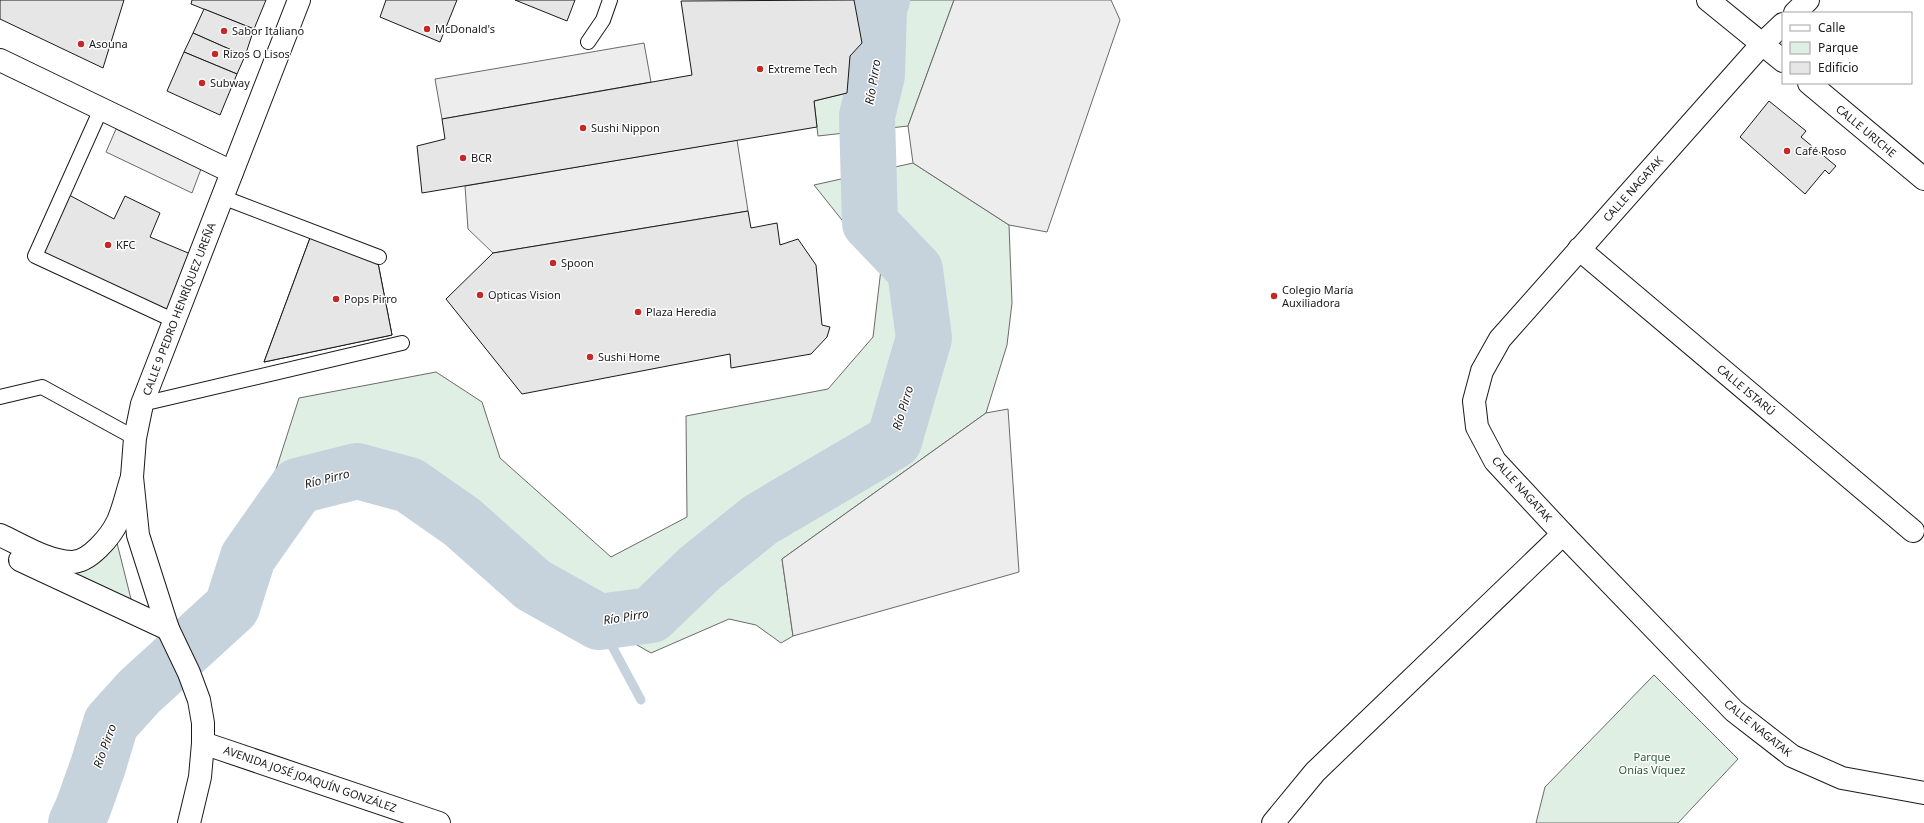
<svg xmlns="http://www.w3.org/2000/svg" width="1924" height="823" viewBox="0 0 1924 823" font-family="'Noto Sans',sans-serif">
	<rect width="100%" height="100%" fill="#fff"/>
	<!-- green -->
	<g fill="#e0efe3" stroke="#6a6a6a">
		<path d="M854,0H954L908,126L818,136L814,101L847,93L850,56L862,43Z"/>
		<path d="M913,163L1009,225L1012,303L1007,345L986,413L782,559L793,636L781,643L756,625L729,619L651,653L533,585L462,522L409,485L357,471L298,486L248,557L299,398L436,372L482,402L500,458L611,557L687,517L686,416L828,389L873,337L881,269L814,185Z"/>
		<path d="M113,527L131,599L71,575L95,563Z"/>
		<path d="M1654,675L1738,759L1678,823H1536L1545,787Z"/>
	</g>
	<!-- parking -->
	<g fill="#ededed" stroke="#6a6a6a">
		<path d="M954,0H1111L1120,20L1047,232L1009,225L913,163L908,126Z"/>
		<path d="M644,43L651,82L442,119L435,79Z"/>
		<path d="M116,129L201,169L192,193L106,152Z"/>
		<path d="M737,140L748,211L493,253L468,229L465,186Z"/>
		<path d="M1008,409L1019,572L793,636L782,559L986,413Z"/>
	</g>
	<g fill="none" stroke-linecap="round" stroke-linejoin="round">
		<!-- stream -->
		<path stroke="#c6d2dc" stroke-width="9" d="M599,622L641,700"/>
		<!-- river -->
		<path stroke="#c6d2dc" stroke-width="56" d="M76,823L83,808L98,766L111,723L139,692L232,607L248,557L298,486L357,471L409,485L462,522L533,585L599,622L651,615L699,569L760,520L894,441L924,338L915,270L870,223L867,116L877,75L879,8L882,0"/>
	</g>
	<!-- building -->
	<g fill="#e6e6e6" stroke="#1a1a1a">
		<path d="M0,0H124L103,68L0,19Z"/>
		<path d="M192,0H266L254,29L191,4Z"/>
		<path d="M386,0H457L440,42L380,17Z"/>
		<path d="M515,0H575L567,21Z"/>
		<path d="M854,0L862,43L850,56L847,93L814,101L817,127L422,193L417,146L445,139L442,119L692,75L681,1Z"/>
		<path d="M204,9L254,29L245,56L193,33Z"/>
		<path d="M193,33L245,56L237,74L184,52Z"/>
		<path d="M184,52L237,74L220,115L167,91Z"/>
		<path d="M1769,101L1806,131L1801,137L1836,166L1829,174L1825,170L1805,194L1740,137Z"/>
		<path d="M69,195L114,219L125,196L160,213L150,237L193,255L168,310L43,253Z"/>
		<path d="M748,211L751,228L777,223L780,245L798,239L816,265L822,325L830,327L827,337L811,354L731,368L730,354L522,394L446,299L493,253Z"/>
		<path d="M310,238L378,263L392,335L264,362Z"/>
		<path d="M310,238L378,263L392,335L264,362Z"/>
	</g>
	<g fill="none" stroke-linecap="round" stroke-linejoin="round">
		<defs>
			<g id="lane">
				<path d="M588,42L603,20L610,0"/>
				<path d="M101,109L35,256L175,321"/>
				<path d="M222,197L379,257"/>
				<path d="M0,397L42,387L135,438"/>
				<path d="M142,404L402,343"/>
			</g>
			<g id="street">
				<path d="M1795,13L1808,0"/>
				<path d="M1783,24L1762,44L1500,339L1482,371L1474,401L1477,427L1495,461L1563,534L1734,711L1792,756L1842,778L1924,793"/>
				<path d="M1579,249L1913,531"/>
				<path d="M1273,823L1315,772L1563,534"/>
			</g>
			<g id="secondary">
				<path d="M1708,0L1783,61"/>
				<path d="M1809,83L1924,179"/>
				<path d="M0,535C22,545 46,561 71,562C89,563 111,536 118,521C124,507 127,492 132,477"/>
				<path d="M20,560L168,629"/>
			</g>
			<g id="primary">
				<path d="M0,60L232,172"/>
				<path d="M203,743L439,823"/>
				<path d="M189,823L200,777L203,743V723L199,700L189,673L168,629L138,535L132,477L135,438L142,404L299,0"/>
			</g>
		</defs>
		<!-- lane casing -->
		<use href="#lane" stroke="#1a1a1a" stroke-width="16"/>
		<!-- street casing -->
		<use href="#street" stroke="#1a1a1a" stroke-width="24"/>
		<!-- secondary casing -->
		<use href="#secondary" stroke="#1a1a1a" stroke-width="24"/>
		<!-- primary casing -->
		<use href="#primary" stroke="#1a1a1a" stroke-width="24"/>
		<!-- lane -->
		<use href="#lane" stroke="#fff" stroke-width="14"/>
		<!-- street -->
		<use href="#street" stroke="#fff" stroke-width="22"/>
		<!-- secondary -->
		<use href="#secondary" stroke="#fff" stroke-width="22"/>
		<!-- primary -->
		<use href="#primary" stroke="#fff" stroke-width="22"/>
	</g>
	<!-- markers -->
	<g fill="#c62828" stroke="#fff" stroke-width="1.5">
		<circle cx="427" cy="29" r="4"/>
		<circle cx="224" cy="31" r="4"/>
		<circle cx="81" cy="44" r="4"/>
		<circle cx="215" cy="54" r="4"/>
		<circle cx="760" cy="69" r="4"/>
		<circle cx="202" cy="83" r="4"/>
		<circle cx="583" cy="128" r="4"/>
		<circle cx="1787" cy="151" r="4"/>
		<circle cx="463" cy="158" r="4"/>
		<circle cx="108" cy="245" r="4"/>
		<circle cx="553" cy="263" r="4"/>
		<circle cx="480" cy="295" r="4"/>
		<circle cx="1274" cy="296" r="4"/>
		<circle cx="336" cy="299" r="4"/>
		<circle cx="638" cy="312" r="4"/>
		<circle cx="590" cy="357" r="4"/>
	</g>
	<g text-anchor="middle" stroke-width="3" stroke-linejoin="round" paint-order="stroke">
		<!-- poi labels -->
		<g font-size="11" fill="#1a1a1a" stroke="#fff" text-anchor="start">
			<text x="435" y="33">McDonald's</text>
			<text x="232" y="35">Sabor Italiano</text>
			<text x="89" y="48">Asouna</text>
			<text x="223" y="58">Rizos O Lisos</text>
			<text x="768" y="73">Extreme Tech</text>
			<text x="210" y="87">Subway</text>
			<text x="591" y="132">Sushi Nippon</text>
			<text x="1795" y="155">Café Roso</text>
			<text x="471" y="162">BCR</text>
			<text x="116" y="249">KFC</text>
			<text x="561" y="267">Spoon</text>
			<text x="1282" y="294">Colegio María<tspan x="1282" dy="13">Auxiliadora</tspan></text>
			<text x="488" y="299">Opticas Vision</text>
			<text x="344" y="303">Pops Pirro</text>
			<text x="646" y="316">Plaza Heredia</text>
			<text x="598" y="361">Sushi Home</text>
		</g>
		<!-- street labels -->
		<g font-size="11" fill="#1a1a1a" stroke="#fff">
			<text transform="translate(1866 131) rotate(40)" y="4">CALLE URICHE</text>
			<text transform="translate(1633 189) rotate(-48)" y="4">CALLE NAGATAK</text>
			<text transform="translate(179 309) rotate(-69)" y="4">CALLE 9 PEDRO HENRÍQUEZ UREÑA</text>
			<text transform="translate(1746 390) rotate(40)" y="4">CALLE ISTARÚ</text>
			<text transform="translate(1522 489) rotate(48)" y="4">CALLE NAGATAK</text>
			<text transform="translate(1758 728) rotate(39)" y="4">CALLE NAGATAK</text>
			<text transform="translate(310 779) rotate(19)" y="4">AVENIDA JOSÉ JOAQUÍN GONZÁLEZ</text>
		</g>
		<!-- park labels -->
		<g font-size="11" fill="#2b5a34" stroke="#fff">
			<text x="1652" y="761">Parque<tspan x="1652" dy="13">Onías Víquez</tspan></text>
		</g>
		<!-- water labels -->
		<g font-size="12" font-style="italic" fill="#1a1a1a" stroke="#fff">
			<text transform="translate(873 82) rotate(-81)" y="4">Río Pirro</text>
			<text transform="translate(903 408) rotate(-73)" y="4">Río Pirro</text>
			<text transform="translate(327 479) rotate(-14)" y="4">Río Pirro</text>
			<text transform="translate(626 617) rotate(-9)" y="4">Río Pirro</text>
			<text transform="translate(105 746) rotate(-70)" y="4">Río Pirro</text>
		</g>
	</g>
	<!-- legend -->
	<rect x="1782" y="12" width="130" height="72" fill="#ffffff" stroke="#a3a3a3"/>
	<rect x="1790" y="25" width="20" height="6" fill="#ffffff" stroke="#a3a3a3"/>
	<text x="1818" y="32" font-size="12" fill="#1a1a1a">Calle</text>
	<rect x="1790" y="42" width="20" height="12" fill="#e0efe3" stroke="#a3a3a3"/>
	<text x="1818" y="52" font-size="12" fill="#1a1a1a">Parque</text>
	<rect x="1790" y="62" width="20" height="12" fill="#e6e6e6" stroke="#a3a3a3"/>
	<text x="1818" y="72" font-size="12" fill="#1a1a1a">Edificio</text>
</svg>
